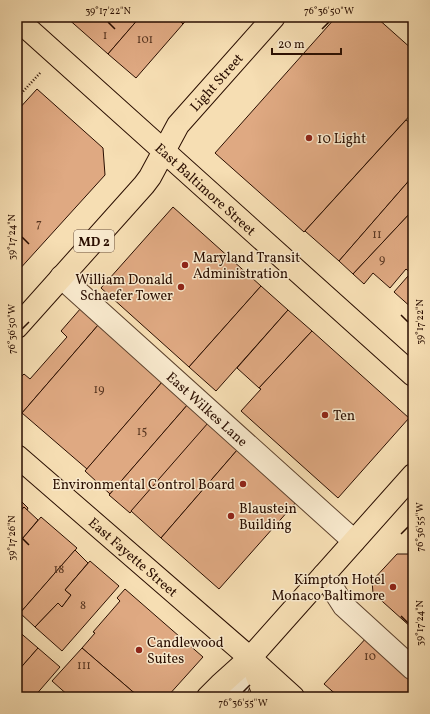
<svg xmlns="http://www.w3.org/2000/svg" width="430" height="714" viewBox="0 0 430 714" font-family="Vollkorn,serif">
	<rect width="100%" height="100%" fill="#f6deb3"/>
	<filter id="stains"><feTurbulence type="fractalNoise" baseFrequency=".005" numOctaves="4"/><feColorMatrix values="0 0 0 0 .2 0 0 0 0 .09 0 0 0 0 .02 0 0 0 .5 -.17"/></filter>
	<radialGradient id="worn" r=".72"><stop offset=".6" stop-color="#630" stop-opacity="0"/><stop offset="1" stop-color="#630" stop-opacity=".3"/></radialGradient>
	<!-- building -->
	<g fill="#dfa982" stroke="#2a0e00">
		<path d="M66,17H140L108,54Z"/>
		<path d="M140,17H176L183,24L136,78L108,54Z"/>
		<path d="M176,17H189L183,24Z"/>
		<path d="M336,17H376L413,50V112L304,232L215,153Z"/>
		<path d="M37,89L103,148L105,175L17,272V111Z"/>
		<path d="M406,120L413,125V176L339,261L305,231Z"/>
		<path d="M413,176V210L353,274L339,261Z"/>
		<path d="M173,207L261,286L189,367L101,288Z"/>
		<path d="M413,210V275L406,269L390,288L373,273L364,284L353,274Z"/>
		<path d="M408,276L413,280V309L394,292Z"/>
		<path d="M261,286L288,310L216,391L189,367Z"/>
		<path d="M81,308L99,324L22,413L17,409V381L24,374L30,379L67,337L61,331Z"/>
		<path d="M288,310L312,331L259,388L237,368Z"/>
		<path d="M99,324L163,381L87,469L22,413Z"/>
		<path d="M312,331L409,418L338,498L241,411L261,389L259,388Z"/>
		<path d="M163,381L189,403L110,494L85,471Z"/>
		<path d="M189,403L210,422L130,513L109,495Z"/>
		<path d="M208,423L238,449L161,538L131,511Z"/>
		<path d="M238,449L297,501L219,589L161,538Z"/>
		<path d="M17,497L28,508L27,510L24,507L17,515Z"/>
		<path d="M24,507L38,520L17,545V515Z"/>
		<path d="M41,517L77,548L20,613L17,611V545Z"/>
		<path d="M75,550L88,563L65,590L71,595L62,607L58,603L35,627L20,613Z"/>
		<path d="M413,550V629L373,593L372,581L397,554H409Z"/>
		<path d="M90,561L119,586L62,651L35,627L58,603L62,607L71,595L65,590Z"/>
		<path d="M125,589L203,657L167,697H139L82,648L95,633L93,632L120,601L117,598Z"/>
		<path d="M17,630L38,648L17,672Z"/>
		<path d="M368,636L413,677V697H339L324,684Z"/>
		<path d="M38,648L60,667L34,697H17V672Z"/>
		<path d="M82,648L139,697H70L52,681Z"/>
	</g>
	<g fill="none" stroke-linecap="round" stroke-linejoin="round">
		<defs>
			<g id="minor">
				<path id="s1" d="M61,277L354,541"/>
				<path d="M324,575L344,606L413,669"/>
				<path d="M233,697L250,658"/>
			</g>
			<g id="major">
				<path id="s2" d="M17,19C149,138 281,257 413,375"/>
				<path id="s3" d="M17,327L144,185L150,177L178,125L274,17"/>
				<path id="s4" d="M17,456L250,658L293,697"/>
				<path d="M252,663L265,697"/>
				<path d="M208,697L220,685L250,658L413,475"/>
			</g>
		</defs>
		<!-- minor casing -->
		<use href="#minor" stroke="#5d422d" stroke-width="24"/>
		<!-- major casing -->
		<use href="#major" stroke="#2a0e00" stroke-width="24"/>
		<!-- path -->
		<path stroke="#2a0e00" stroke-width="2.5" stroke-dasharray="1 2" stroke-linecap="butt" d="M17,98L41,72"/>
		<!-- minor -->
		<use href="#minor" stroke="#f9eace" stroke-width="22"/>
		<!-- major -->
		<use href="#major" stroke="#f6deb3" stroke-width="22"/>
	</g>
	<!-- ticks -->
	<path fill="none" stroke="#2a0e00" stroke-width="1.5" d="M108,22L115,29M322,29L329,22M22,237L29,244M401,315L408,322M22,329L29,322M401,534L408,527M22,538L29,545M401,616L408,623M243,692L250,685"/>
	<!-- markers -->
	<g fill="#8f2418" stroke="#f9eace" stroke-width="1.5">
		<circle cx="309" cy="138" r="4"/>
		<circle cx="185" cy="265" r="4"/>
		<circle cx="181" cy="287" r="4"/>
		<circle cx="325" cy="415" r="4"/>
		<circle cx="243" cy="484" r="4"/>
		<circle cx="231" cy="516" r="4"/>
		<circle cx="393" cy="587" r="4"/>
		<circle cx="139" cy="650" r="4"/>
	</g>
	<g text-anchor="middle" stroke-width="3" stroke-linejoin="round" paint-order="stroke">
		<!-- number labels -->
		<g font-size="12" fill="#573520">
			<text x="105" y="39">1</text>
			<text x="145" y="43">101</text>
			<text x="39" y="227">7</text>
			<text x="377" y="238">11</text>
			<text x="382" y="263">9</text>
			<text x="99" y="393">19</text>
			<text x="142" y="435">15</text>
			<text x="59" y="573">18</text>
			<text x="83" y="609">8</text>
			<text x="370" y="660">10</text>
			<text x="84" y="669">111</text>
		</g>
		<!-- shield labels -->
		<rect fill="#f9eace" stroke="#68503e" stroke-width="1" x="74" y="230" width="40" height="22" rx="3"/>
		<g font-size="13" font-weight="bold" fill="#2a0e00">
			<text x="94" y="246">MD 2</text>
		</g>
		<!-- street labels -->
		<g font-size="14" fill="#2a0e00" stroke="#f9eace">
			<text dy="5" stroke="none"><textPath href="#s3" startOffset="317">Light Street</textPath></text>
			<text dy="5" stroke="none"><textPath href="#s2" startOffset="254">East Baltimore Street</textPath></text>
			<text dy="5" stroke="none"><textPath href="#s1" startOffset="197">East Wilkes Lane</textPath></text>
			<text dy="5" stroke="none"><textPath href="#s4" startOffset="154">East Fayette Street</textPath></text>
		</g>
		<!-- poi labels -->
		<g font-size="14" fill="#2a0e00" stroke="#f9eace" text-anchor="start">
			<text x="317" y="143">10 Light</text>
			<text x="193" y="262">Maryland Transit<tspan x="193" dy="16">Administration</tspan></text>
			<text x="173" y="284" text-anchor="end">William Donald<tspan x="173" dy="16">Schaefer Tower</tspan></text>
			<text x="333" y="420">Ten</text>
			<text x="235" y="489" text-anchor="end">Environmental Control Board</text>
			<text x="239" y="513">Blaustein<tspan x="239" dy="16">Building</tspan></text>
			<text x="385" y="584" text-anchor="end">Kimpton Hotel<tspan x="385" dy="16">Monaco Baltimore</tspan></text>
			<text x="147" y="647">Candlewood<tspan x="147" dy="16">Suites</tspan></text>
		</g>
	</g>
	<!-- margin -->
	<rect width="430" height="714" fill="none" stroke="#f6deb3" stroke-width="44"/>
	<!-- scale -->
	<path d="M272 48v6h69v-6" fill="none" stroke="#2a0e00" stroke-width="2"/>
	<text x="278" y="48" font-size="12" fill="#2a0e00" stroke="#f9eace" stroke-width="3" paint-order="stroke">20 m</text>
	<rect x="22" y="22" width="386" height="670" fill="none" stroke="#2a0e00" stroke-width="1.5"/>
	<g font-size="10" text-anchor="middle" fill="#2a0e00">
		<text x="108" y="14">39°17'22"N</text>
		<text x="329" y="14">76°36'50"W</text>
		<text transform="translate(11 237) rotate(-90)" y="4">39°17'24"N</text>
		<text transform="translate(419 322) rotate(-90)" y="4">39°17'22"N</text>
		<text transform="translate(11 329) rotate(-90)" y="4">76°36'50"W</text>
		<text transform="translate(419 527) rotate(-90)" y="4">76°36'55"W</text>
		<text transform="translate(11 538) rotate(-90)" y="4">39°17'26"N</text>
		<text transform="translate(419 623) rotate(-90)" y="4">39°17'24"N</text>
		<text x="243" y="706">76°36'55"W</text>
	</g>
	<rect width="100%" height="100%" filter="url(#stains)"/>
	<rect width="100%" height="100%" fill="url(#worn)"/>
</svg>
